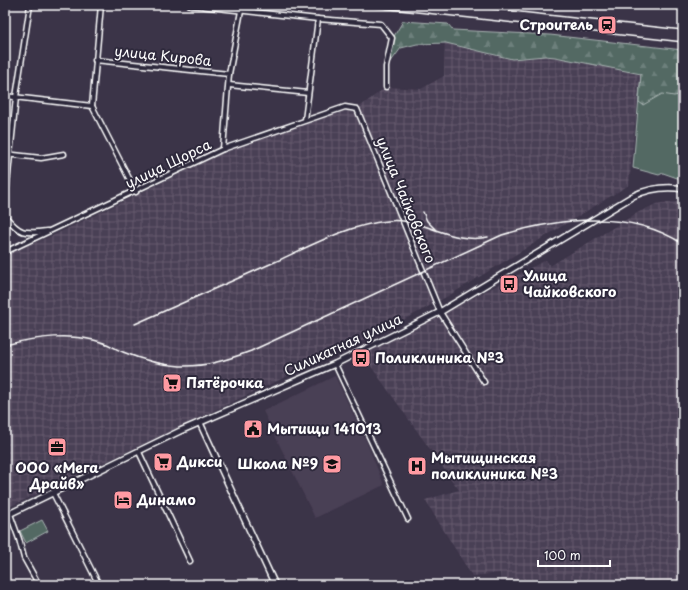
<svg xmlns="http://www.w3.org/2000/svg" width="688" height="590" viewBox="0 0 688 590" font-family="'Playpen Sans',sans-serif">
	<defs>
		<pattern id="industrial-grid" width="8" height="8" patternUnits="userSpaceOnUse"><rect width="8" height="8" fill="#4a3f55"/><path d="M0 4h8M4 0v8" fill="none" stroke="#655c6e"/></pattern>
		<pattern id="forest-firs" width="22" height="20" patternUnits="userSpaceOnUse"><rect width="22" height="20" fill="#536964"/><path d="M5 1l3.5 6h-7zM16 11l3.5 6h-7z" fill="#6d807b"/></pattern>
	</defs>
	<rect width="100%" height="100%" fill="#3b3448"/>
	<filter id="ink" filterUnits="userSpaceOnUse"><feTurbulence type="fractalNoise" baseFrequency=".025" numOctaves="2"/><feDisplacementMap in="SourceGraphic" scale="8" xChannelSelector="R" yChannelSelector="G"/><feConvolveMatrix kernelMatrix="1 2 1 2 8 2 1 2 1" color-interpolation-filters="sRGB"/></filter>
	<g filter="url(#ink)">
		<!-- built -->
		<path fill="#4a3f55" d="M335,376L367,443L384,485L315,518L263,411Z"/>
		<!-- industrial -->
		<g fill="url(#industrial-grid)">
			<path d="M445,40L565,49L640,75L629,185L448,296L379,333L5,509V254L52,236L227,151L344,110L353,112L386,87L421,89L444,76Z"/>
			<path d="M668,202H683V585H501L500,573L472,576L425,500L459,490L363,355L546,260L550,266L639,212L656,204Z"/>
		</g>
		<!-- green -->
		<g fill="#536964" stroke="#a9b4b2">
			<path d="M642,61L683,63V180L663,173L659,175L633,168Z"/>
			<path d="M42,520L48,531L26,543L20,531Z"/>
		</g>
		<!-- forest -->
		<path fill="url(#forest-firs)" stroke="#a9b4b2" d="M403,21L448,24L453,30L550,35L683,50V55L681,57L683,59V89L679,95L674,96L662,94L643,105L639,102L641,74L555,57L545,56L512,59L446,43L417,44L401,48L390,63L388,61L393,38Z"/>
		<g fill="none" stroke-linecap="round" stroke-linejoin="round">
			<defs>
				<g id="minor">
					<path d="M101,5L92,106L136,192"/>
					<path d="M190,5L318,19L381,24L392,38L386,67V87"/>
					<path d="M95,60L229,74"/>
					<path d="M229,85L308,93"/>
					<path d="M5,96L92,106"/>
					<path d="M305,120L318,19"/>
					<path d="M223,149L229,74L241,11"/>
					<path d="M5,154L41,158L64,154"/>
					<path d="M5,204L16,97L30,5"/>
					<path d="M5,216C20,234 24,234 47,231"/>
					<path d="M5,252L223,149L345,107L357,109L440,312L484,382"/>
					<path d="M335,364L408,519"/>
					<path d="M139,452L190,561"/>
					<path d="M53,493L99,585"/>
					<path d="M10,514L19,539L24,558L39,585"/>
				</g>
				<g id="tertiary">
					<path d="M200,423L275,585"/>
					<path d="M5,516L180,431L335,364L440,312L633,196C650,188 665,186 683,189"/>
				</g>
			</defs>
			<!-- minor casing -->
			<use href="#minor" stroke="#fff" stroke-width="7"/>
			<!-- tertiary casing -->
			<use href="#tertiary" stroke="#fff" stroke-width="8"/>
			<!-- minor -->
			<use href="#minor" stroke="#2f2a3d" stroke-width="4"/>
			<!-- tertiary -->
			<use href="#tertiary" stroke="#2f2a3d" stroke-width="5"/>
			<!-- rail -->
			<g stroke="#fff" stroke-width="1.5">
				<path d="M354,5L683,42"/>
				<path d="M459,5L683,30"/>
				<path d="M423,212L427,221L435,229"/>
				<path d="M135,324C182,303 229,282 277,261C312,245 348,225 388,221C423,217 451,245 488,237"/>
				<path d="M5,345C37,337 72,332 104,343C111,345 117,350 123,352C140,359 161,365 180,366C205,367 227,360 251,351L502,235C560,218 629,209 683,244"/>
			</g>
		</g>
	</g>
	<!-- icons -->
	<defs>
		<symbol id="station-square" viewBox="-11 -11 22 22"><rect x="-9" y="-9" width="18" height="18" rx="4" fill="#ff9aa2" stroke="#2f2a3d"/><path d="M-3-6H3Q5-6 5-4V2Q5 4 3 4L4.5 6H3L1.5 4h-3L-3 6H-4.5L-3 4Q-5 4-5 2V-4Q-5-6-3-6ZM-3.5-4v3h7v-3ZM-3.5 1v1.5H-2V1ZM2 1v1.5H3.5V1Z" fill="#111"/></symbol>
		<symbol id="bus-square" viewBox="-11 -11 22 22"><rect x="-9" y="-9" width="18" height="18" rx="4" fill="#ff9aa2" stroke="#2f2a3d"/><path d="M-5-6H5V4H4V6H2V4H-2V6H-4V4H-5ZM-3.5-4V0h7V-4ZM-3.5 1.2v1.5H-2V1.2ZM2 1.2v1.5H3.5V1.2Z" fill="#111"/></symbol>
		<symbol id="supermarket-square" viewBox="-11 -11 22 22"><rect x="-9" y="-9" width="18" height="18" rx="4" fill="#ff9aa2" stroke="#2f2a3d"/><path d="M-6-5.5h2.5l.6 2H6L4.5 2H-2.5L-4.4-4H-6ZM-1.5 3.2a1.3 1.3 0 1 0 .1 0ZM3 3.2a1.3 1.3 0 1 0 .1 0Z" fill="#111"/></symbol>
		<symbol id="civic-square" viewBox="-11 -11 22 22"><rect x="-9" y="-9" width="18" height="18" rx="4" fill="#ff9aa2" stroke="#2f2a3d"/><path d="M-.6-6.5H3V-4.5H.6V-3L4-1V1h2V6H-6V1h2V-1L-.6-3ZM-1.2 2.5V6h2.4V2.5Z" fill="#111"/></symbol>
		<symbol id="office-square" viewBox="-11 -11 22 22"><rect x="-9" y="-9" width="18" height="18" rx="4" fill="#ff9aa2" stroke="#2f2a3d"/><path d="M-6-3h4V-5.5h4V-3h4V5H-6ZM-1-4.5V-3h2v-1.5ZM-6 0V1H6V0Z" fill="#111"/></symbol>
		<symbol id="school-square" viewBox="-11 -11 22 22"><rect x="-9" y="-9" width="18" height="18" rx="4" fill="#ff9aa2" stroke="#2f2a3d"/><path d="M0-5L7-2L0 1L-7-2ZM-4 1L0 2.5L4 1V4Q0 6-4 4Z" fill="#111"/></symbol>
		<symbol id="hospital-square" viewBox="-11 -11 22 22"><rect x="-9" y="-9" width="18" height="18" rx="4" fill="#ff9aa2" stroke="#2f2a3d"/><path d="M-5-5h3v3.5h4V-5h3V5h-3V1.5h-4V5h-3Z" fill="#111"/></symbol>
		<symbol id="hotel-square" viewBox="-11 -11 22 22"><rect x="-9" y="-9" width="18" height="18" rx="4" fill="#ff9aa2" stroke="#2f2a3d"/><path d="M-6-4.5h1.5V1H6V5H4.5V3h-9V5H-6ZM-4 0a1.8 1.8 0 1 1 3.6 0ZM.5 0V-2.5h3Q6-2.5 6 0Z" fill="#111"/></symbol>
	</defs>
	<g fill-rule="evenodd">
		<use href="#station-square" x="596" y="14" width="22" height="22"/>
		<use href="#bus-square" x="498" y="273" width="22" height="22"/>
		<use href="#bus-square" x="350" y="347" width="22" height="22"/>
		<use href="#supermarket-square" x="161" y="372" width="22" height="22"/>
		<use href="#civic-square" x="242" y="418" width="22" height="22"/>
		<use href="#office-square" x="46" y="436" width="22" height="22"/>
		<use href="#supermarket-square" x="152" y="451" width="22" height="22"/>
		<use href="#school-square" x="321" y="453" width="22" height="22"/>
		<use href="#hospital-square" x="406" y="455" width="22" height="22"/>
		<use href="#hotel-square" x="112" y="489" width="22" height="22"/>
	</g>
	<g text-anchor="middle" stroke-width="4" stroke-linejoin="round" paint-order="stroke">
		<!-- poi labels -->
		<g font-size="14" font-weight="bold" fill="#fff" stroke="#2f2a3d" text-anchor="start">
			<text x="593" y="30" text-anchor="end">Строитель</text>
			<text x="523" y="281">Улица<tspan x="523" dy="16">Чайковского</tspan></text>
			<text x="375" y="363">Поликлиника №3</text>
			<text x="186" y="388">Пятёрочка</text>
			<text x="267" y="434">Мытищи 141013</text>
			<text x="431" y="463">Мытищинская<tspan x="431" dy="16">поликлиника №3</tspan></text>
			<text x="177" y="467">Дикси</text>
			<text x="318" y="469" text-anchor="end">Школа №9</text>
			<text x="57" y="473" text-anchor="middle">ООО «Мега<tspan x="57" dy="16">Драйв»</tspan></text>
			<text x="137" y="505">Динамо</text>
		</g>
		<!-- street labels -->
		<g font-size="14" fill="#fff" stroke="#2f2a3d">
			<text transform="translate(163 56) rotate(6)" y="5">улица Кирова</text>
			<text transform="translate(168 164) rotate(-26)" y="5">улица Щорса</text>
			<text transform="translate(406 200) rotate(68)" y="5">улица Чайковского</text>
			<text transform="translate(343 345) rotate(-25)" y="5">Силикатная улица</text>
		</g>
	</g>
	<!-- margin -->
	<rect width="688" height="590" fill="none" stroke="#2f2a3d" stroke-width="20"/>
	<rect x="10" y="10" width="668" height="570" fill="none" stroke="#fff" stroke-width="1.5" filter="url(#ink)"/>
	<!-- scale -->
	<path d="M538 560v6h72v-6" fill="none" stroke="#ffffff" stroke-width="2"/>
	<text x="544" y="560" font-size="12" fill="#ffffff" stroke="#2f2a3d" stroke-width="3" paint-order="stroke">100 m</text>
</svg>
